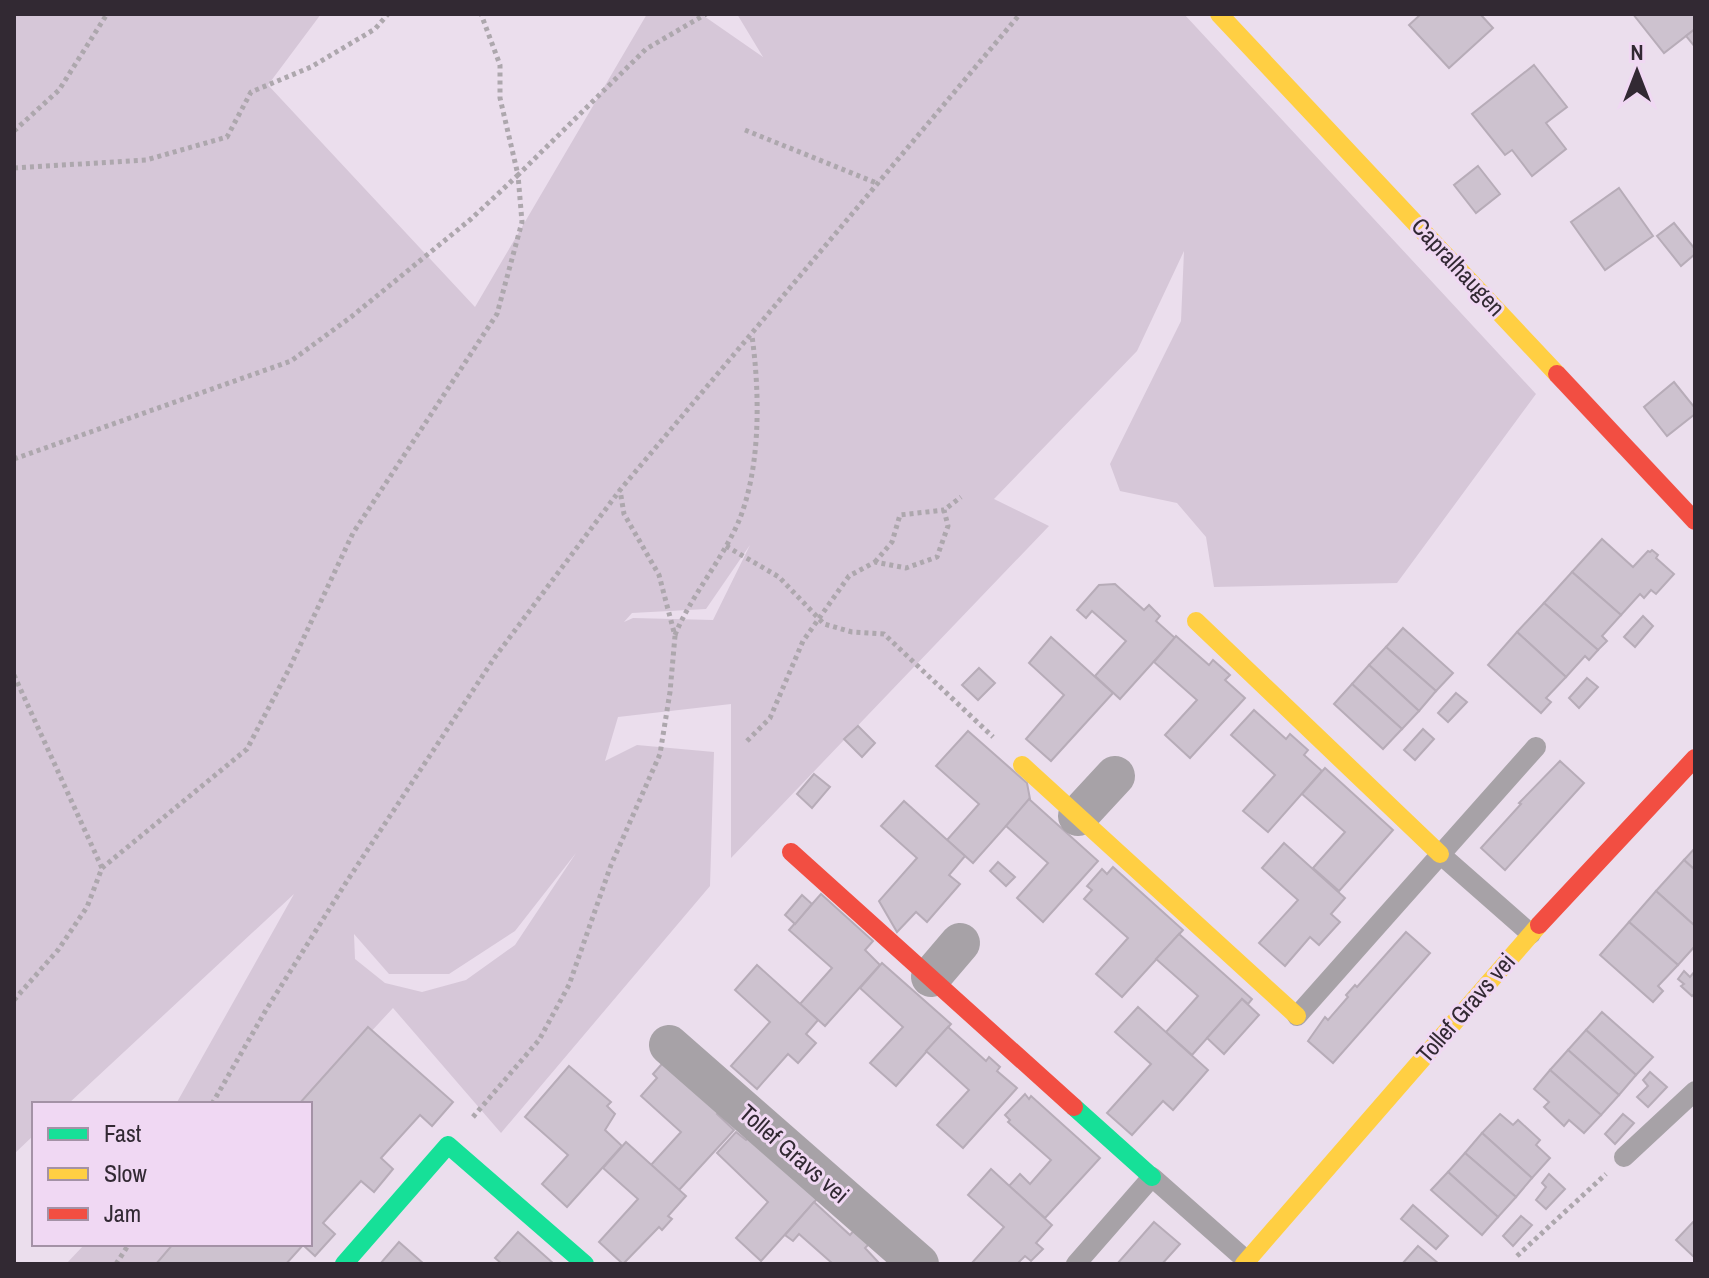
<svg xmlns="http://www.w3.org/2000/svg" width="1709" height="1278" viewBox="0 0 1709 1278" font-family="'Archivo Narrow',sans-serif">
	<rect width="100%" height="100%" fill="#ebdeed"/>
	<!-- green -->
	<g fill="#d6c7d8" fill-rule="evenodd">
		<path d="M14,14H321L268,85L475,307L647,14H701L763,57L737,14H1184L1536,394L1397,583L1214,587L1206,537L1177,503L1120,491L1110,464L1181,321L1184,251L1137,351L994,499L1049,526L731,858V704L618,717L605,761L637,745L714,752L710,886L501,1133L393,1008L304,1104H176L294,894L68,1104H34V1135L14,1154ZM750,545L713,620L633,618L624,622L632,613L706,609ZM576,853L515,945L466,980L422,992L385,983L355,959L354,934L389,974H449L515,931Z"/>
		<path d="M85,1244H174L156,1264H66Z"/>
	</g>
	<!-- building -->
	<g fill="#cdc2cf" stroke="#b7acb8" stroke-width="2">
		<path d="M1421,14H1483L1481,15L1493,28L1449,68L1409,25Z"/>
		<path d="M1633,14H1695V29L1664,53Z"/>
		<path d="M1695,29V47L1686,36Z"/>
		<path d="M1534,65L1567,107L1546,123L1566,149L1532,176L1512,150L1505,155L1472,114Z"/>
		<path d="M1478,166L1500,194L1476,213L1454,185Z"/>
		<path d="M1619,188L1653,236L1605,270L1571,222Z"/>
		<path d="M1674,223L1695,249V254L1681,266L1657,236Z"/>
		<path d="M1674,382L1695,408V414L1667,436L1644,407Z"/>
		<path d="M1602,539L1633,567L1648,551L1650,552L1652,550L1658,555L1656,558L1674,574L1656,594L1651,590L1644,598L1640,594L1621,615L1572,572Z"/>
		<path d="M1572,572L1621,615L1602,636L1607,641L1598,650L1544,603Z"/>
		<path d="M1115,584L1144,610L1149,605L1160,616L1156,621L1175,638L1120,699L1095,676L1126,641L1092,611L1086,618L1077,610L1099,585Z"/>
		<path d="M1544,603L1598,650L1589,660L1585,656L1566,677L1517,632Z"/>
		<path d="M1643,616L1653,626L1635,647L1624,637Z"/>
		<path d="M1403,628L1453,673L1436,691L1386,647Z"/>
		<path d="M1517,632L1566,677L1546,698L1551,702L1541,713L1488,665Z"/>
		<path d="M1176,636L1209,665L1213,660L1230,675L1225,680L1245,698L1190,758L1165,735L1197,700L1154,662Z"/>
		<path d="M1051,637L1113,693L1051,761L1026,739L1064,695L1029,663Z"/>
		<path d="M1386,647L1436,691L1419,711L1369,665Z"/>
		<path d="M1369,665L1419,711L1402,729L1352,684Z"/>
		<path d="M979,668L995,683L978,700L962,685Z"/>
		<path d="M1587,678L1598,687L1579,708L1569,698Z"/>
		<path d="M1352,684L1402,729L1383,749L1334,704Z"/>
		<path d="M1456,693L1467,702L1448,722L1438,713Z"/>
		<path d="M1254,710L1286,739L1290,734L1308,750L1304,755L1322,771L1268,832L1243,811L1275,775L1231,735Z"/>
		<path d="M858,726L875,743L862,757L844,739Z"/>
		<path d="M1423,729L1434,739L1415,760L1404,750Z"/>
		<path d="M968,731L1027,783L1030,799L973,863L947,840L979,804L936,766Z"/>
		<path d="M1560,761L1584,783L1505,870L1481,848L1521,804L1519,803Z"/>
		<path d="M1325,768L1393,830L1339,891L1313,868L1345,832L1302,794Z"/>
		<path d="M814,774L830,787L812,808L797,794Z"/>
		<path d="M1029,799L1098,861L1043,922L1017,898L1048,863L1006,826Z"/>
		<path d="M904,801L965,856L949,875L960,884L927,922L916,912L897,932L879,901L917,858L881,826Z"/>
		<path d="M1284,843L1345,898L1331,914L1340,922L1319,945L1310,937L1285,966L1259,943L1298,900L1262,868Z"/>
		<path d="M1695,848V870L1684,860Z"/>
		<path d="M1684,860L1695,870V926L1656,891Z"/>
		<path d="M998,862L1015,877L1006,886L990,871Z"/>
		<path d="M1113,867L1183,930L1122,997L1096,974L1128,938L1084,899L1092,890L1087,886L1102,869L1107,874Z"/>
		<path d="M1656,891L1695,926V946L1678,965L1629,922Z"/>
		<path d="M821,894L873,941L865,950L880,965L825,1026L800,1004L832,968L789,930Z"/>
		<path d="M802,895L812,904L795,924L785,915Z"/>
		<path d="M1629,922L1678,965L1658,986L1663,991L1653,1002L1600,955Z"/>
		<path d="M1406,932L1430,953L1333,1063L1308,1041L1325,1017L1328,1020L1348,997L1346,995L1355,985L1357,987Z"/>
		<path d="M1179,934L1252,999L1248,1004L1242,999L1192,1055L1166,1032L1198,996L1156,959Z"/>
		<path d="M882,963L951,1024L896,1086L870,1063L903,1027L860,988Z"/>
		<path d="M757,965L818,1020L806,1034L816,1043L798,1063L788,1054L757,1089L731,1066L770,1022L735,990Z"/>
		<path d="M1684,971L1690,977L1695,971V993L1692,996L1681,986L1684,984L1678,979Z"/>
		<path d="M1242,999L1259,1015L1224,1054L1207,1038Z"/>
		<path d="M1138,1007L1208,1070L1173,1110L1163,1101L1132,1135L1107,1113L1151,1064L1115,1032Z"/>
		<path d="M1602,1012L1653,1057L1636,1075L1586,1030Z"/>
		<path d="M368,1027L453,1102L432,1126L420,1115L381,1158L393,1169L374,1192L361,1181L323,1223L335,1234L315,1256L303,1245L286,1264H156L173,1244H310V1104H299Z"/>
		<path d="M948,1027L986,1061L989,1057L1000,1067L997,1071L1017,1088L963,1148L937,1125L969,1090L926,1051Z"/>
		<path d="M1586,1030L1636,1075L1619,1095L1568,1050Z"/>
		<path d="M1568,1050L1619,1095L1601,1115L1550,1070Z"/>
		<path d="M669,1056L724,1105L717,1114L734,1130L679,1190L651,1165L681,1132L641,1096L657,1078L653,1074Z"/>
		<path d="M569,1066L611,1102L607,1106L615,1114L605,1130L622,1146L567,1207L542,1184L568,1155L525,1117Z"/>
		<path d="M1550,1070L1601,1115L1584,1133L1569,1120L1564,1126L1544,1107L1549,1102L1534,1089Z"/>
		<path d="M1650,1072L1667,1087L1648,1107L1637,1097L1648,1086L1643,1080Z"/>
		<path d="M1025,1094L1029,1099L1031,1096L1100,1158L1045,1218L1009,1186L1020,1174L1030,1184L1051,1160L1008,1122L1010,1120L1005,1115Z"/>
		<path d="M1500,1114L1513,1125L1518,1120L1540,1140L1536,1145L1550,1158L1532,1178L1482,1133Z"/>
		<path d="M1623,1114L1634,1123L1615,1144L1605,1134Z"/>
		<path d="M736,1132L746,1140L748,1138L817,1199L761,1261L736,1238L768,1202L717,1153Z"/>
		<path d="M1482,1133L1532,1178L1516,1197L1465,1153Z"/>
		<path d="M626,1142L686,1196L668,1216L672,1219L662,1230L659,1227L623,1264L599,1242L638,1199L603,1168Z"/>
		<path d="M1465,1153L1516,1197L1498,1217L1448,1172Z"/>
		<path d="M991,1169L1052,1225L1036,1243L1043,1249L1031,1261L1025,1256L1017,1264H971L1004,1227L968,1195Z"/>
		<path d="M1448,1172L1498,1217L1482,1235L1431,1190Z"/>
		<path d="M1549,1174L1565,1189L1546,1209L1536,1200L1546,1187L1542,1183Z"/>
		<path d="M814,1202L850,1235L858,1226L873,1240L865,1248L880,1264H833L799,1234L793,1241L785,1235Z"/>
		<path d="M1413,1205L1448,1236L1436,1249L1401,1219Z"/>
		<path d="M1521,1216L1532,1225L1513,1246L1503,1236Z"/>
		<path d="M1695,1220V1258L1676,1240Z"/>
		<path d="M1154,1222L1180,1244L1162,1264H1117Z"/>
		<path d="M518,1232L554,1264H502L495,1258Z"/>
		<path d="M399,1242L424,1264H380Z"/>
		<path d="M1418,1246L1439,1264H1402Z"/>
	</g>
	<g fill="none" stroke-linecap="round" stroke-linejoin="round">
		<!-- path -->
		<g stroke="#ada7ad" stroke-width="5" stroke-dasharray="4 4" stroke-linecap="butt">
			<path d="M745,130L879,184"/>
			<path d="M14,131L59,90L107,14"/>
			<path d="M14,168L146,160L227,137L251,92L311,67L375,29L388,14"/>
			<path d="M14,459L291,361L351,317L471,219L518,175L500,98V65L481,14"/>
			<path d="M726,546L779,577L824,624L852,632L884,634L993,737"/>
			<path d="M875,562L892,542L900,515L944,510"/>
			<path d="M675,635C691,596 720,563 738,523C761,469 760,394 752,336"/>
			<path d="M14,675L102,868"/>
			<path d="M747,741L770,718L803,641L849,576L875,562L906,568L937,557L948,526L944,510L961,497"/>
			<path d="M14,1000L58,950L87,907L102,868L247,749L289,669L353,533L497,314L522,222L518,175L646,49L706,14"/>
			<path d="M212,1104L266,1010L347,881L495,657L620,490L1020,14"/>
			<path d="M473,1117L539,1040L569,985L611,865L660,754L670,692L675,636L659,575L624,514L620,490"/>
			<path d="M1517,1256L1606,1174"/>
			<path d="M116,1264L129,1244"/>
		</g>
		<!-- lane -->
		<g stroke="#a7a2a7" stroke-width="20">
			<path d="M1440,854L1531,934"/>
			<path d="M1297,1016L1536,747"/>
			<path d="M1624,1157L1695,1091"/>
			<path d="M1076,1264L1152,1177L1247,1261"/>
		</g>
		<!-- street -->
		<g stroke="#a7a2a7" stroke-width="40">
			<path d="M1078,816L1115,776"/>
			<path d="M931,977L960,943"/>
			<path d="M669,1045L919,1264"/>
		</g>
		<!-- fast -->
		<g stroke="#16e098" stroke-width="18">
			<path d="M1074,1107L1152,1177"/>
			<path d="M344,1264L448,1145L585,1264"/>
		</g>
		<!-- slow -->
		<g stroke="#ffcf43" stroke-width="18">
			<path d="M1219,14L1557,374"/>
			<path d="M1196,621L1440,854"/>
			<path d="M1022,765L1297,1016"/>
			<path d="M1244,1264L1539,925"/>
		</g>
		<!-- jam -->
		<g stroke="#f24e42" stroke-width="18">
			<path d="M1557,374L1695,521"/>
			<path d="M791,852L1074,1107"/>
			<path d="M1539,925L1695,758"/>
		</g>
	</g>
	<g text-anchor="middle" stroke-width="6" stroke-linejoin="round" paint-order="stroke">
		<!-- street labels -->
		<g font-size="24" fill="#322933" stroke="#f0d8f3">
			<text transform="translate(1458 267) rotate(47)" y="8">Capralhaugen</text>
			<text transform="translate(1466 1008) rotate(-49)" y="8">Tollef Gravs vei</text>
			<text transform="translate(794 1154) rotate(41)" y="8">Tollef Gravs vei</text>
		</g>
	</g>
	<!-- border -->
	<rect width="1709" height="1278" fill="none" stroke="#322933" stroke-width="32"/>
	<!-- legend -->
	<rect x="32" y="1102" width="280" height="144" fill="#f0d8f3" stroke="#a492a6" stroke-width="2"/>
	<rect x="48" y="1128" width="40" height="12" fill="#16e098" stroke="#a492a6" stroke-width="2"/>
	<text x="104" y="1142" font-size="24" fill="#322933">Fast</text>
	<rect x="48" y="1168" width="40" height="12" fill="#ffcf43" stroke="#a492a6" stroke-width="2"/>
	<text x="104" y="1182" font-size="24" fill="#322933">Slow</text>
	<rect x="48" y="1208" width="40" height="12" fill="#f24e42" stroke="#a492a6" stroke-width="2"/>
	<text x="104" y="1222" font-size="24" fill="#322933">Jam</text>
	<!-- north arrow -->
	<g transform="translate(1637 72)" stroke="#f0d8f3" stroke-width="6" paint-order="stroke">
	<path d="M0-6L14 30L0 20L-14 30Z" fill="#322933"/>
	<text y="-12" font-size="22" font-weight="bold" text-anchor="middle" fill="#322933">N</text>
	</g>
</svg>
